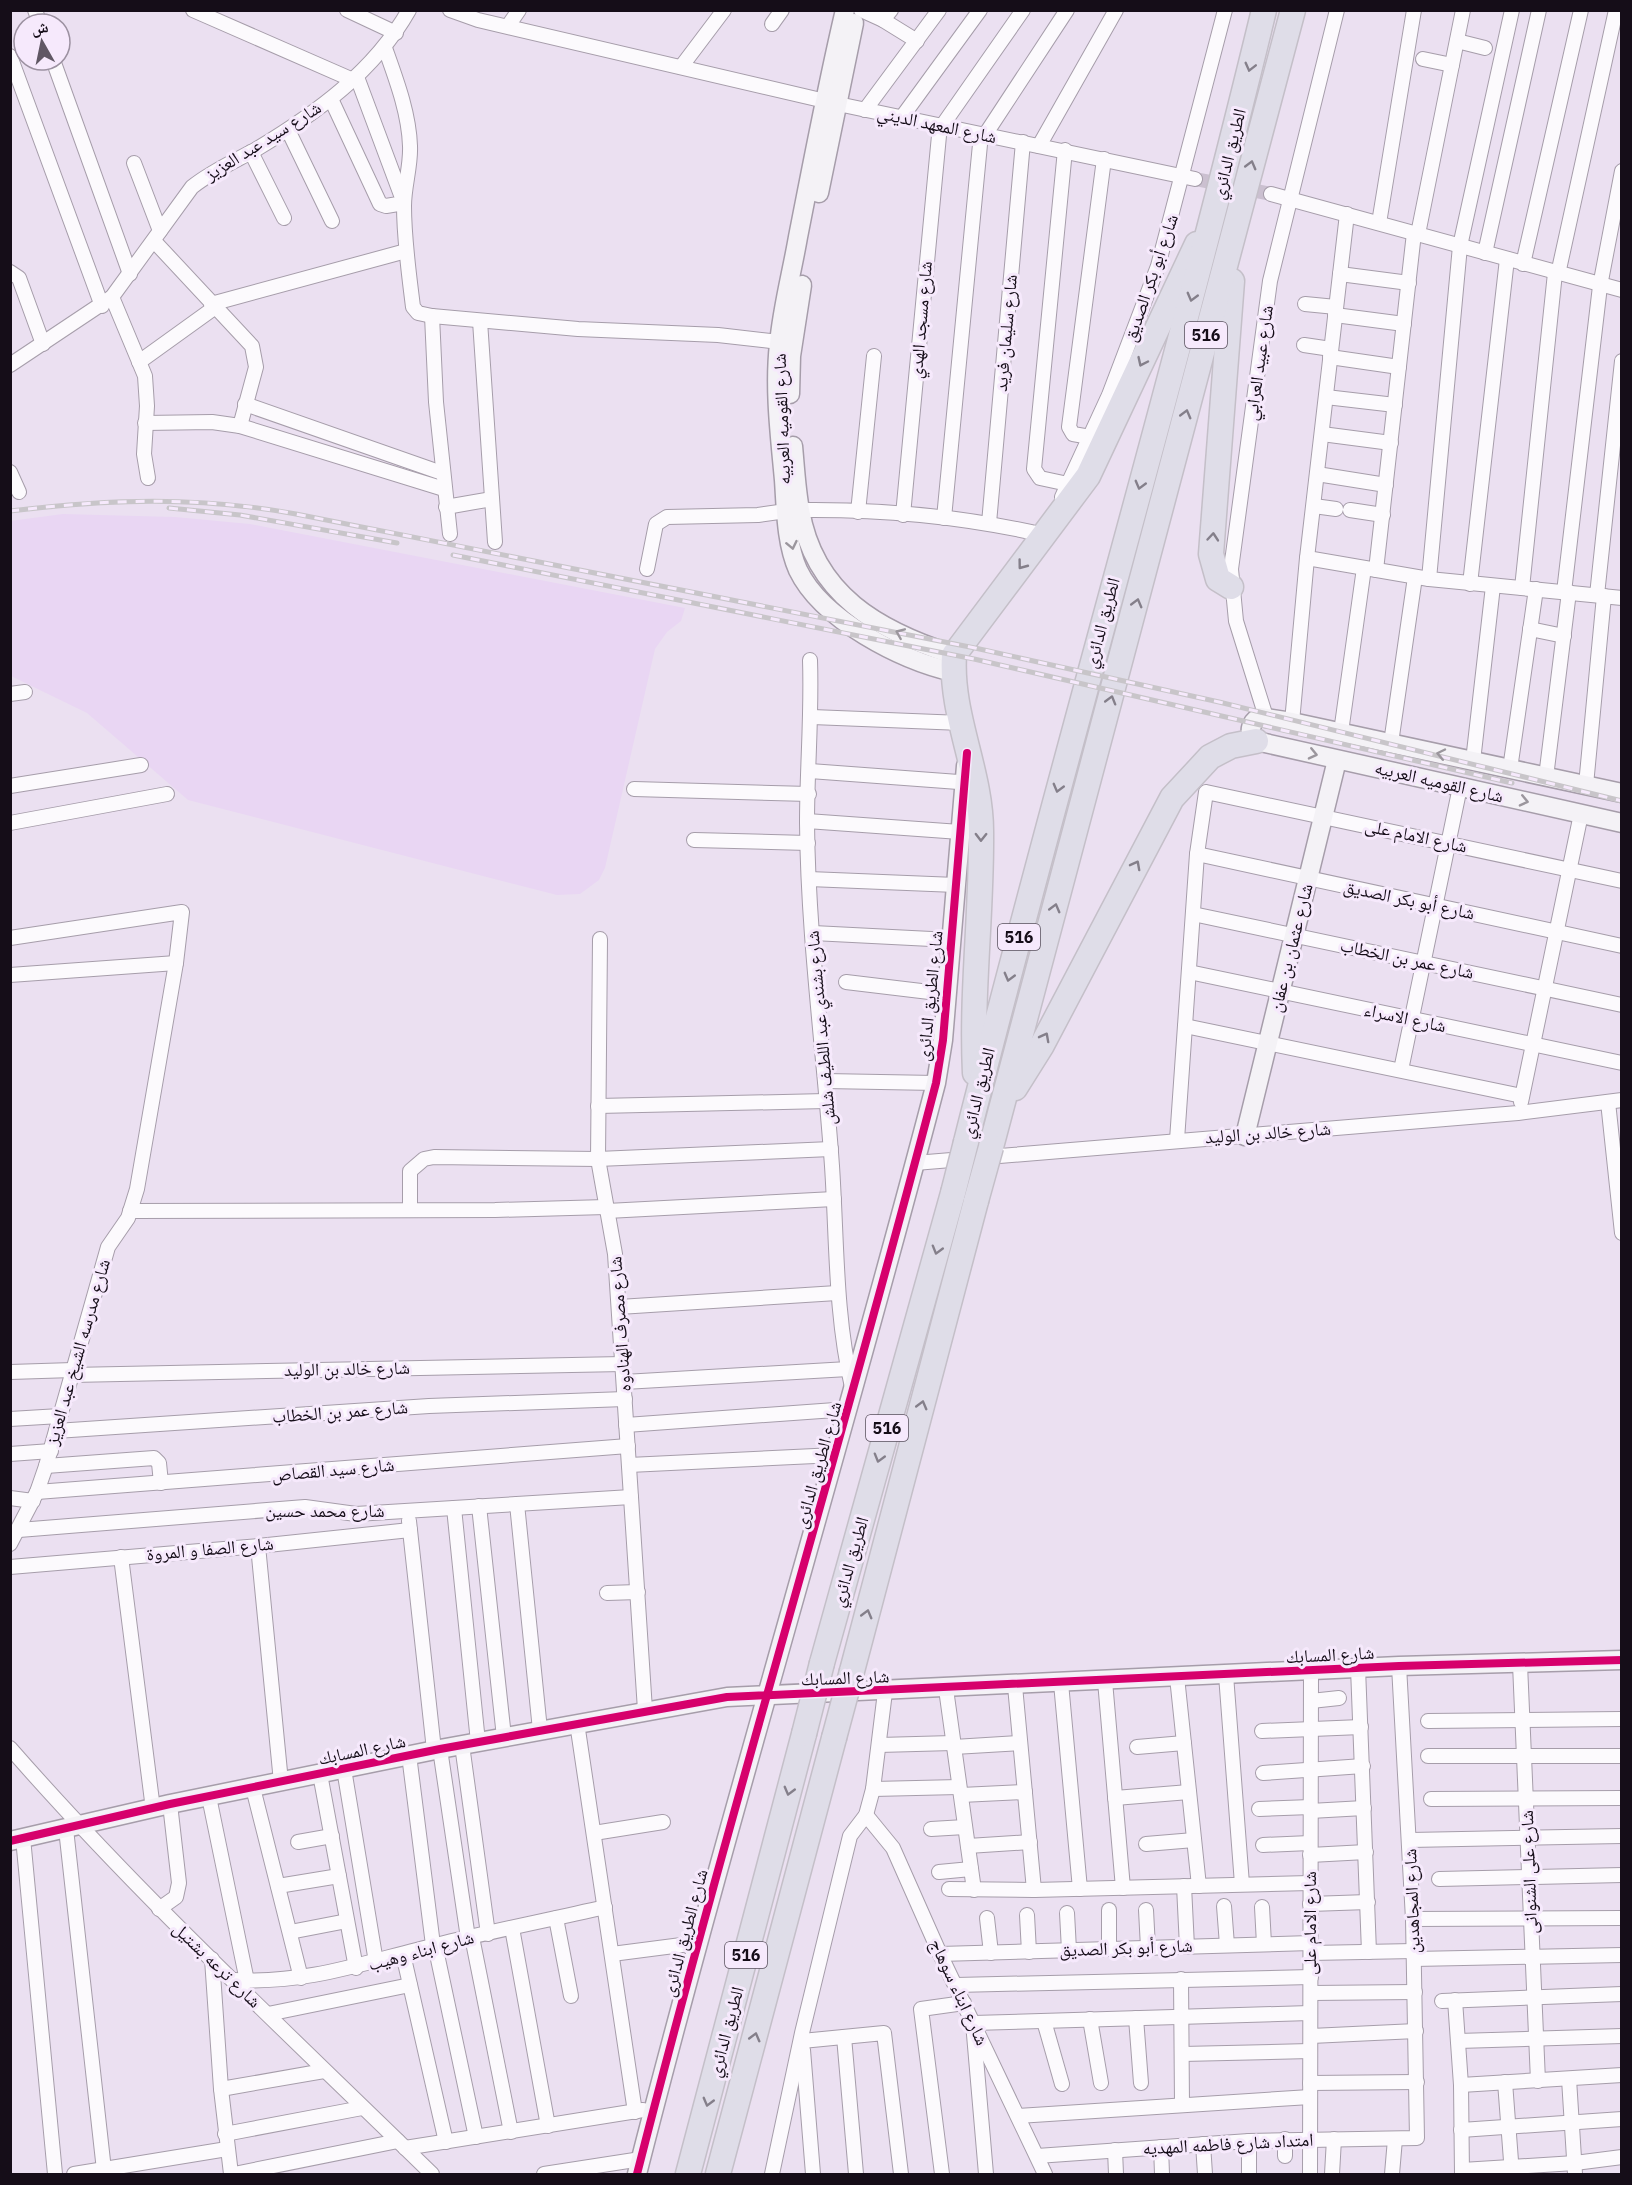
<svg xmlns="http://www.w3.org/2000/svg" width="1632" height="2185" viewBox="0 0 1632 2185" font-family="'IBM Plex Sans','Noto Naskh Arabic',sans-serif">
	<rect width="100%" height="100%" fill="#ebe0f1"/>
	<!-- built -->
	<path fill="#e9d6f3" d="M63,514L175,517L250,524L685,608L681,621L667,632L655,649L605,868L599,880L580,894L557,895L188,800L87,713L11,676L10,521Z"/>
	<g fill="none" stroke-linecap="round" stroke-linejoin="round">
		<!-- street-tunnel -->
		<path stroke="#cbc0d0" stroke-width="14" stroke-dasharray="14 7" stroke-linecap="butt" d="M1195,179L1271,194"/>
		<defs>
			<g id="street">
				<path d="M35,10L40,24"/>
				<path d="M193,10L353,80"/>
				<path d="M347,10L396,33"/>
				<path d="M450,10L478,20L838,104L1195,179"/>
				<path d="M861,10L883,20L891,10"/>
				<path d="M883,20L917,41"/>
				<path d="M772,24L782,10"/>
				<path d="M508,26L519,10"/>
				<path d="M1457,41L1485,48"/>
				<path d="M385,48C396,79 409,113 410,146C411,166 404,186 404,206C404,240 409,274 413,307L418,313L432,316L578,329L718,335L779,342"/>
				<path d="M10,56L102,306"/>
				<path d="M1423,59L1452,65"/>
				<path d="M53,60L130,274"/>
				<path d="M681,67L724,10"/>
				<path d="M331,99L380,204L386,206L404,203L357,77"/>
				<path d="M865,110L939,10"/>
				<path d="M902,117L980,10"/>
				<path d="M942,126L1023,10"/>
				<path d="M288,130L332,221"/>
				<path d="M985,135L1067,10"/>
				<path d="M1039,146L1116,10"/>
				<path d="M1065,150L1034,469L1040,478L1068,484"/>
				<path d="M251,152L284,218"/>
				<path d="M134,163L160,231"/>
				<path d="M1271,194L1622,290"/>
				<path d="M1379,223L1414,10"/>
				<path d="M1418,234L1463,10"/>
				<path d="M154,241L252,346L256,367L240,426"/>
				<path d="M1485,253L1539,10"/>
				<path d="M1523,264L1581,10"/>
				<path d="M10,272L19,278L43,344"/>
				<path d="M1340,274L1409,283"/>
				<path d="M1558,274L1616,10"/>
				<path d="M112,297L145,376L147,406L144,454L148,478"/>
				<path d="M211,304L406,251"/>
				<path d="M1305,304L1336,307"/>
				<path d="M1335,315L1404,324"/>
				<path d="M432,316L436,402L450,534"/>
				<path d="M480,321L495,542"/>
				<path d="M1304,345L1331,349"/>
				<path d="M1330,357L1399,367"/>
				<path d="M139,362L214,308"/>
				<path d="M10,365L112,297L192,187C212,171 233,162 255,150C315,114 374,72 409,10"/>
				<path d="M1326,397L1395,405"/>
				<path d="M245,404L442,473"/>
				<path d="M145,423L212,422L240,426L444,489"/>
				<path d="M1322,434L1391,443"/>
				<path d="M1090,437L1073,434L1069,427L1104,159"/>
				<path d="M10,472L19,492"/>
				<path d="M1317,474L1386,485"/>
				<path d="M1062,497L1109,395L1158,266L1225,10"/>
				<path d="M1314,506L1336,509"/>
				<path d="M446,507L492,499"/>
				<path d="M800,510C881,509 966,517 1044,535L1046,531"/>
				<path d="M1350,510L1383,515"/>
				<path d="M858,512L874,356"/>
				<path d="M903,515L940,125"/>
				<path d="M944,518L981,134"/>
				<path d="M989,523L1023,142"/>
				<path d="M1307,558L1429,579L1622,598"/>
				<path d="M647,569L656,524L667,517L758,515L786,511"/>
				<path d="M1376,570L1414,233"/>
				<path d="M1429,579L1460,246L1512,10"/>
				<path d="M1470,584L1507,259"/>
				<path d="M1522,588L1555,273"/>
				<path d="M1564,592L1600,286L1622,171"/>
				<path d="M1597,595L1622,361"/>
				<path d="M1530,629L1564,636"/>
				<path d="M810,660C812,714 807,768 807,823C808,937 824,1052 832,1166C837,1241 835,1314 852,1387"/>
				<path d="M10,694L25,692"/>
				<path d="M812,717L962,723"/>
				<path d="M1266,717L1236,621L1231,569L1270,281L1337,10"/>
				<path d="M1292,722L1307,558L1347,214"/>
				<path d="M1341,732L1364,568"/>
				<path d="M1391,743L1415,577"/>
				<path d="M1473,761L1493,586"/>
				<path d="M1510,769L1536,589"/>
				<path d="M810,771L972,783"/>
				<path d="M1546,777L1569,592"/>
				<path d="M1586,785L1604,596"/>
				<path d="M10,786L141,765"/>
				<path d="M634,789L809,794"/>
				<path d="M807,821L960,832"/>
				<path d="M10,823L167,794"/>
				<path d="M694,840L808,843"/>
				<path d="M1197,854L1622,946"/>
				<path d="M809,879L956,885"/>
				<path d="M1193,914L1622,1005"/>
				<path d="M813,933L951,940"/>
				<path d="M10,938L182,912L176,963L137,1189L128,1218L108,1247L46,1466L37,1492L10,1544"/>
				<path d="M600,939L598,1159L615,1254L645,1710"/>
				<path d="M1189,972L1622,1063"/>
				<path d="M10,975L176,963"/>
				<path d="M846,982L946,994"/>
				<path d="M1185,1026L1522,1096"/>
				<path d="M1401,1070L1460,787"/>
				<path d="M825,1081L936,1083"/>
				<path d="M1521,1102L1581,814"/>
				<path d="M1608,1102L1622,1233"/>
				<path d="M598,1106L826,1101"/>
				<path d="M1177,1140L1197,854L1206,792L1622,881"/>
				<path d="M915,1163L1518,1113L1622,1100"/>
				<path d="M410,1209V1171L424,1159L434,1157L598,1159L831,1149"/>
				<path d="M130,1211L495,1210L606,1207"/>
				<path d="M607,1211L834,1199"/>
				<path d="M619,1307L837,1293"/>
				<path d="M10,1372L73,1370"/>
				<path d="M71,1375L623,1364"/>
				<path d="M624,1382L848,1369"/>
				<path d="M10,1419L60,1416"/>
				<path d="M626,1425L849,1409"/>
				<path d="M56,1431L429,1406L625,1399"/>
				<path d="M10,1454L51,1451"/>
				<path d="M629,1465L836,1455"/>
				<path d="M46,1466L154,1458L159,1463L161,1483"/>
				<path d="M37,1492L628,1446"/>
				<path d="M10,1498L33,1501"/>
				<path d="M517,1504L540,1730"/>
				<path d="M479,1506L504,1737"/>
				<path d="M454,1508L478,1742"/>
				<path d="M409,1521L434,1750"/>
				<path d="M19,1530L305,1507L356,1514L631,1497"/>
				<path d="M258,1546L281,1782"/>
				<path d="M121,1557L153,1809"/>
				<path d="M10,1567L258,1546L410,1530"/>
				<path d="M607,1593L638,1592"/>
				<path d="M1520,1664L1538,2081"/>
				<path d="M1358,1668L1369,1952"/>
				<path d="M1226,1675L1242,1884"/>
				<path d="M1177,1677L1199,1886"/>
				<path d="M1105,1681L1123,1888"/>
				<path d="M1061,1683L1080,1889"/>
				<path d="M1015,1686L1034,1890"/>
				<path d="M946,1689L974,1890"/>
				<path d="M1311,1701L1339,1698"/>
				<path d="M1428,1721L1622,1719"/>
				<path d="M577,1723L635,2112"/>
				<path d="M1262,1731L1361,1727"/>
				<path d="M462,1745L488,1934"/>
				<path d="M879,1745L953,1743"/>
				<path d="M954,1747L1020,1743"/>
				<path d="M1137,1747L1184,1743"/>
				<path d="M10,1748C142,1899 289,2034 432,2174"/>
				<path d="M440,1749L468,1938"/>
				<path d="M409,1755L433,1945"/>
				<path d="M1428,1756H1622"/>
				<path d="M344,1769L376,1962"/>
				<path d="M1263,1773L1363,1766"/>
				<path d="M320,1774L356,1968"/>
				<path d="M253,1788L301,1978"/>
				<path d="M873,1789L959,1787"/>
				<path d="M961,1795L1025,1792"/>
				<path d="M209,1797L247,1981"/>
				<path d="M1115,1798L1189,1792"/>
				<path d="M1431,1799L1622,1798"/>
				<path d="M1259,1809L1311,1807"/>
				<path d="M1310,1811L1364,1808"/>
				<path d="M866,1815L893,1848L940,1954L1045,2174"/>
				<path d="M66,1829L104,2170"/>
				<path d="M931,1829L965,1827"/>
				<path d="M594,1833L663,1822"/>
				<path d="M23,1838L55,2174"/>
				<path d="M1410,1840L1622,1836"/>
				<path d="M298,1842L332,1836"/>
				<path d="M1146,1844L1194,1840"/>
				<path d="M1263,1845L1310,1843"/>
				<path d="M968,1846L1030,1842"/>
				<path d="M1310,1855L1366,1852"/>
				<path d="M939,1872L971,1869"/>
				<path d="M1439,1879L1622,1875"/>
				<path d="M278,1886L339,1876"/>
				<path d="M1184,1886L1187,1947"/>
				<path d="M949,1889L1034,1890L1310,1883"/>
				<path d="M1310,1904L1368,1902"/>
				<path d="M1224,1906L1227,1945"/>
				<path d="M1262,1907L1264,1944"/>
				<path d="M159,1909L176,1897L179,1883L170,1804"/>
				<path d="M1109,1910V1949"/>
				<path d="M1146,1910L1148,1948"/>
				<path d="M1067,1913L1069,1950"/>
				<path d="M1027,1915L1029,1952"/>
				<path d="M556,1918L571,1996"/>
				<path d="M987,1918L991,1953"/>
				<path d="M1413,1919L1622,1918"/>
				<path d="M512,1928L548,2126"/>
				<path d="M290,1932L347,1921"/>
				<path d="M472,1937L511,2132"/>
				<path d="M435,1945L476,2137"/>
				<path d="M1311,1953L1414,1951"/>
				<path d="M403,1954L446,2142"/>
				<path d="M612,1954L697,1943"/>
				<path d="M940,1954L1311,1943"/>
				<path d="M212,1959L221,2089L231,2174"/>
				<path d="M1414,1959L1622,1955"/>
				<path d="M1181,1979L1182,2104"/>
				<path d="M234,1980C309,1984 365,1962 436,1945C492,1931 549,1920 605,1907"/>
				<path d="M956,1985L1311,1977"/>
				<path d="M1311,1993L1415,1992"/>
				<path d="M1455,2000L1461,2085L1462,2174"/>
				<path d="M1442,2001L1622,1994"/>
				<path d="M268,2014L410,1985"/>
				<path d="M1136,2018L1141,2083"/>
				<path d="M1090,2019L1101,2083"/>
				<path d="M1044,2021L1062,2084"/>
				<path d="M1311,2036L1416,2031"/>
				<path d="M844,2037L856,2174"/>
				<path d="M802,2041L884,2033L901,2174"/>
				<path d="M1458,2041L1622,2036"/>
				<path d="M803,2050L813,2174"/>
				<path d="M1182,2054L1310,2051"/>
				<path d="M1569,2079L1575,2174"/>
				<path d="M1505,2082L1512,2174"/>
				<path d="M1310,2083L1417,2082"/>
				<path d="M1461,2085L1622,2075"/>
				<path d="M221,2089L324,2071"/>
				<path d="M1018,2116L1310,2097"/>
				<path d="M1461,2130L1622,2119"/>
				<path d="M225,2134L362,2108"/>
				<path d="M1285,2139V2156"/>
				<path d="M1249,2141V2174"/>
				<path d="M1203,2144L1205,2174"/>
				<path d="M1161,2147L1162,2174"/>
				<path d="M405,2148L643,2110"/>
				<path d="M1115,2150L1116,2174"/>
				<path d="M1037,2156L1249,2141L1417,2138L1413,1919L1399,1666"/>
				<path d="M1462,2170L1575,2163L1622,2157"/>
				<path d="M74,2174L227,2149"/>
				<path d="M234,2174L398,2141"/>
				<path d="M544,2174L641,2159"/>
				<path d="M772,2174L802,2033L850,1836L866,1815L873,1789L885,1692"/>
				<path d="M942,2174L921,2009L964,2003"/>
				<path d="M986,2174L973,2023L1310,2013"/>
				<path d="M1310,2174L1311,1671"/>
				<path d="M1332,2174L1334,2139"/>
				<path d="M1392,2174L1395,2139"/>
			</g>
			<g id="secondary">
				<path d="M845,10C827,86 813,161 798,237C792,272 782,309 779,344C774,389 780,436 784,480C786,509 786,543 798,570C822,620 901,660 953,672"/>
				<path d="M819,193L854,23"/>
				<path d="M790,394L791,356L802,285"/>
				<path d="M793,446C795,467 796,489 800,510C814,595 879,631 954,655"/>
				<path d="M1622,793L1292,722L1260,717C1249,723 1248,733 1256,741L1622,823"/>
				<path d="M1245,1136L1337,760"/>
				<path d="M10,1841L170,1804L440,1749L727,1697L1399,1666L1622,1660"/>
				<path d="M637,2174C730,1809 841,1448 936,1083L943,1040L966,766"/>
			</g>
			<g id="highway">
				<path d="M1231,587L1218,579L1211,554L1232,281"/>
				<path d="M975,1073C971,992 982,912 981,831C981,771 950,715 954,655L1088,476L1197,244"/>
				<path d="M1015,1088L1042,1045L1172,798L1210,757L1231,746L1256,741"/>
				<path d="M966,1142C1061,764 1172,390 1264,10"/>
				<path d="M991,1147L1293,10"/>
				<path d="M822,1663L953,1193"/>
				<path d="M852,1671L976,1201"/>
				<path d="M688,2174L804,1734"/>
				<path d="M718,2174L834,1738"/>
			</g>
		</defs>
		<!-- street casing -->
		<use href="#street" stroke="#a69daa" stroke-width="16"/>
		<!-- secondary casing -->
		<use href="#secondary" stroke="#a69daa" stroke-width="21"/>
		<!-- highway casing -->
		<use href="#highway" stroke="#c4bfc8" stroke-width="27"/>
		<!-- street -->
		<use href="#street" stroke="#fcfafd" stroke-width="14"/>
		<!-- secondary -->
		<use href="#secondary" stroke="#f4f2f6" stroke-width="18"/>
		<!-- highway -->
		<use href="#highway" stroke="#dfdde8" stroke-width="24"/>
		<defs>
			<g id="rail">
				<path d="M169,508L240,515L397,543"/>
				<path d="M10,511C111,499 196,496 296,514L975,648L1219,702L1622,801"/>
				<path d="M453,555L974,659L1512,783"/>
			</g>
		</defs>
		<!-- rail casing -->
		<use href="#rail" stroke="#c8c5c9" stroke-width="5"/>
		<!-- rail -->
		<use href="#rail" stroke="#f6e9fc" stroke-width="3" stroke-dasharray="9" stroke-linecap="butt"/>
		<defs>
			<g id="highway-bridge">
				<path d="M953,1193L966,1142"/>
				<path d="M976,1201L991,1147"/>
				<path d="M804,1734L822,1663"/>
				<path d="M834,1738L852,1671"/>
			</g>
		</defs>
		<!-- highway-bridge casing -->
		<use href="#highway-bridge" stroke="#c4bfc8" stroke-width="27" stroke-linecap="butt"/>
		<!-- highway-bridge -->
		<use href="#highway-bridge" stroke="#dfdde8" stroke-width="24"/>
		<defs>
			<g id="cycleway">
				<path d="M10,1841L170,1804L440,1749L727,1697L1399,1666L1622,1660"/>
				<path d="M637,2174C730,1809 841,1448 936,1083L943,1040L967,753"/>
			</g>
		</defs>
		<!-- cycleway casing -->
		<use href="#cycleway" stroke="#f6e9fc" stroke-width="11"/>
		<!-- cycleway -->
		<use href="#cycleway" stroke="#d6006c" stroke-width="8"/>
	</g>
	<!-- one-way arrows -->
	<defs><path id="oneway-chevron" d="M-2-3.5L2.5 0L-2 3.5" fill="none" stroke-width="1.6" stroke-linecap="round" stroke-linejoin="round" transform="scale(1.5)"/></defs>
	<g stroke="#847f8a">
		<use href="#oneway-chevron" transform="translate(1250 67) rotate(104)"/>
		<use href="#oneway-chevron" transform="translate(1251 165) rotate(-75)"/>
		<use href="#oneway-chevron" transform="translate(1192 297) rotate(105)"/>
		<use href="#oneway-chevron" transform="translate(1142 362) rotate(115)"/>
		<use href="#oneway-chevron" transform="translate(1186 414) rotate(-75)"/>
		<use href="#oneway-chevron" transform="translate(1140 485) rotate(105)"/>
		<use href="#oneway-chevron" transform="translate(1213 537) rotate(-85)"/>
		<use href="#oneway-chevron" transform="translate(1022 565) rotate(127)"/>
		<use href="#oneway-chevron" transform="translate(1137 603) rotate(-75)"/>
		<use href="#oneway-chevron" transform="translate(1111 700) rotate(-74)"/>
		<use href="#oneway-chevron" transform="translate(1058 788) rotate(105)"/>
		<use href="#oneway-chevron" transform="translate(981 837) rotate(91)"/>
		<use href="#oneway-chevron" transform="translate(1136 865) rotate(-62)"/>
		<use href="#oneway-chevron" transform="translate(1055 908) rotate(-75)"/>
		<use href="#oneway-chevron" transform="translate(1009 977) rotate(105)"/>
		<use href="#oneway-chevron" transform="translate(1045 1037) rotate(-62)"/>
		<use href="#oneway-chevron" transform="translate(937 1250) rotate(106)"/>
		<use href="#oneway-chevron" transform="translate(922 1405) rotate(-75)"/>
		<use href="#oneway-chevron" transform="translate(879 1458) rotate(106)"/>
		<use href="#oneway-chevron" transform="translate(867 1614) rotate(-75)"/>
		<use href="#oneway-chevron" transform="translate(789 1791) rotate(105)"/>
		<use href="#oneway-chevron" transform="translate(755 2037) rotate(-75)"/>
		<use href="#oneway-chevron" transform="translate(708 2102) rotate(105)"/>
	</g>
	<g stroke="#9b969d">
		<use href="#oneway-chevron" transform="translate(792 545) rotate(78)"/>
		<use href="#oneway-chevron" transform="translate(900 633) rotate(-157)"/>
		<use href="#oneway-chevron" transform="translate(1313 754) rotate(13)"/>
		<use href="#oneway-chevron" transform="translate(1441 754) rotate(-168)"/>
		<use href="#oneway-chevron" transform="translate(1524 801) rotate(13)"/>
	</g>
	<g text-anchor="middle" stroke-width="6" stroke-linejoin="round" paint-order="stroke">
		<!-- shield labels -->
		<g fill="#f6e9fc" stroke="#584f5c" stroke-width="1.5">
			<rect x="1185" y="322" width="42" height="26" rx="4.5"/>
			<rect x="998" y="924" width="42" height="26" rx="4.5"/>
			<rect x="866" y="1415" width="42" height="26" rx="4.5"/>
			<rect x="725" y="1942" width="42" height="26" rx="4.5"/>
		</g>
		<g font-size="16" font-weight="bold" fill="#150d18">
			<text x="1206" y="341">516</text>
			<text x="1019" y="943">516</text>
			<text x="887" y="1434">516</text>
			<text x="746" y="1961">516</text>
		</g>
		<!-- street labels -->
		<g font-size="18" fill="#150d18" stroke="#f6e9fc">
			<text transform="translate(937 125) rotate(12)" y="6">شارع المعهد الديني</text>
			<text transform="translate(263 141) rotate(-32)" y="6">شارع سيد عبد العزيز</text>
			<text transform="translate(1229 154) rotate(-76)" y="6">الطريق الدائري</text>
			<text transform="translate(1151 278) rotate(-71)" y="6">شارع أبو بكر الصديق</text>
			<text transform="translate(921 320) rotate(-85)" y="6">شارع مسجد الهدي</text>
			<text transform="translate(1006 333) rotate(-85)" y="6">شارع سليمان فريد</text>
			<text transform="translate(1259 363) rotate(-82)" y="6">شارع عبيد العرابي</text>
			<text transform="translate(782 419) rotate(-92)" y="6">شارع القوميه العربيه</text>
			<text transform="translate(1102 623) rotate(-75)" y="6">الطريق الدائري</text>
			<text transform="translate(1439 782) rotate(13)" y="6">شارع القوميه العربيه</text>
			<text transform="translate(1416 836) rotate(12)" y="6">شارع الامام على</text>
			<text transform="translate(1409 900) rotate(12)" y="6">شارع أبو بكر الصديق</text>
			<text transform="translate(1291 948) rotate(-76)" y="6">شارع عثمان بن عفان</text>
			<text transform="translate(1407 959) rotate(12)" y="6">شارع عمر بن الخطاب</text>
			<text transform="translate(930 996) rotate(-84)" y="6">شارع الطريق الدائرى</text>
			<text transform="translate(1405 1018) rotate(12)" y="6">شارع الاسراء</text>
			<text transform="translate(821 1028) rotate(-95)" y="6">شارع بشندي عبد اللطيف شلش</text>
			<text transform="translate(978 1093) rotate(-76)" y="6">الطريق الدائري</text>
			<text transform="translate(1268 1133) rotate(-4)" y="6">شارع خالد بن الوليد</text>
			<text transform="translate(620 1324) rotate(-94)" y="6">شارع مصرف الهنادوه</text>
			<text transform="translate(78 1352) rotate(-74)" y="6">شارع مدرسه الشيخ عبد العزيز</text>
			<text transform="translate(347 1369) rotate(-1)" y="6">شارع خالد بن الوليد</text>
			<text transform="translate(340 1412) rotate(-4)" y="6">شارع عمر بن الخطاب</text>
			<text transform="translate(818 1465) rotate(-74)" y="6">شارع الطريق الدائرى</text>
			<text transform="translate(333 1470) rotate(-5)" y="6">شارع سيد القصاص</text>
			<text x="325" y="1517">شارع محمد حسين</text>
			<text transform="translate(210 1549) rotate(-5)" y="6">شارع الصفا و المروة</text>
			<text transform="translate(850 1562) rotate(-74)" y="6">الطريق الدائري</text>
			<text transform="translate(1330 1655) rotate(-3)" y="6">شارع المسابك</text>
			<text transform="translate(845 1678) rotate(-2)" y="6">شارع المسابك</text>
			<text transform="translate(362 1750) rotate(-12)" y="6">شارع المسابك</text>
			<text transform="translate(1529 1872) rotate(-92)" y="6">شارع على الشنوانى</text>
			<text transform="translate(1412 1901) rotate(-92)" y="6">شارع المجاهدين</text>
			<text transform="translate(1310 1923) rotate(-90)" y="6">شارع الامام على</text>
			<text transform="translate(685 1933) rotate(-75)" y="6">شارع الطريق الدائرى</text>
			<text transform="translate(1126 1948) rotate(-2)" y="6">شارع أبو بكر الصديق</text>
			<text transform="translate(421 1951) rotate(-15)" y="6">شارع ابناء وهيب</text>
			<text transform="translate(217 1965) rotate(44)" y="6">شارع ترعه بشتيل</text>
			<text transform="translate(959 1992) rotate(65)" y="6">شارع ابناء سوهاج</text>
			<text transform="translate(726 2032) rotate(-75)" y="6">الطريق الدائري</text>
			<text transform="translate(1228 2144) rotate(-3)" y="6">امتداد شارع فاطمه المهديه</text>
		</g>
	</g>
	<!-- border -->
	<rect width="1632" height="2185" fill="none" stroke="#150d18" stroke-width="24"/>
	<!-- north arrow -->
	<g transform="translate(42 42) rotate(351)"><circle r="28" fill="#f6e9fc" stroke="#9c91a1" stroke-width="1.5"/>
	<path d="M0-4.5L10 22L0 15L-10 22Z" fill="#605764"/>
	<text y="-9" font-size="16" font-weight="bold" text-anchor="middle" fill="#150d18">ش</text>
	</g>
</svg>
